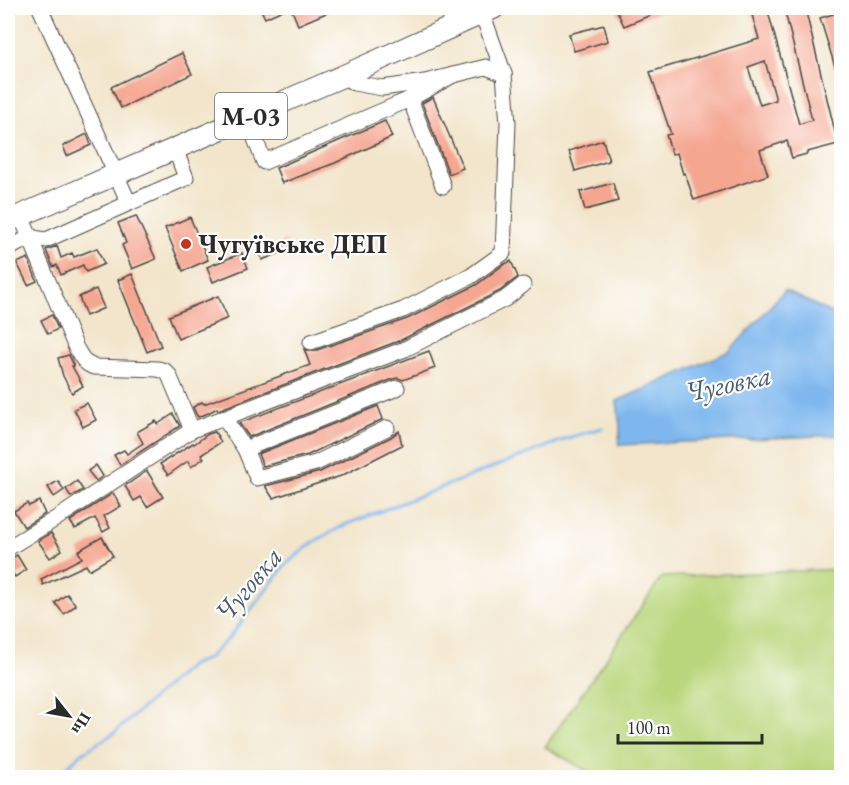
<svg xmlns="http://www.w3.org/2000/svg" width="849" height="785" viewBox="0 0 849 785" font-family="'EB Garamond',serif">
	<rect width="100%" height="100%" fill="#fff"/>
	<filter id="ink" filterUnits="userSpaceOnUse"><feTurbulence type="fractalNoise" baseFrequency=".0167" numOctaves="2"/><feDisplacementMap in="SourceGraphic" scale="12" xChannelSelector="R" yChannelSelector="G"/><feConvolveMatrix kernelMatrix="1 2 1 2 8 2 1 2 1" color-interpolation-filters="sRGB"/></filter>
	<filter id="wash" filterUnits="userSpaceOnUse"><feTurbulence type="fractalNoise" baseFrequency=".008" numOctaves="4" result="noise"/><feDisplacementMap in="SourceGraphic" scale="24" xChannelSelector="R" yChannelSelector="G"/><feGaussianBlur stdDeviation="1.35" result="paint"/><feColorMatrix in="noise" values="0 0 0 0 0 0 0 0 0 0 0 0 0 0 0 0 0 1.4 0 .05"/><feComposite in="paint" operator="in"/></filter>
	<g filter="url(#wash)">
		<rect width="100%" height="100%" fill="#f2e5cb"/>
		<!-- green -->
		<path fill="#bad77d" stroke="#728154" stroke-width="1.5" d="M841,569V777H597L545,747L662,577Z"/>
		<!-- water -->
		<path fill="#7eb7ee" stroke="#54718c" stroke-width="1.5" d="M785,290L841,318V435L619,445L620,426L617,401L730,351Z"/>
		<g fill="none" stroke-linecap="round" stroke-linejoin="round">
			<!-- stream -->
			<path stroke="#7eb7ee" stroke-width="3" d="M55,778L81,754L114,733L191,665L207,659L230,637L285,565L315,541L345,525L571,437L602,428"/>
		</g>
		<g id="blocks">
			<!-- building -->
			<g fill="#f5a691" fill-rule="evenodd">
				<path d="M260,8H287L265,18Z"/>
				<path d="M291,8H338L298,25Z"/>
				<path d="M625,8H668L624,26L617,11Z"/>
				<path d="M750,8H767L799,124L812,120L785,12L805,8L838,144L807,152V154L792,158L787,141L760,150L768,175L694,200L685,173L683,174L677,153L672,154L666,135L671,134L650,72L759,39ZM765,61L776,100L760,105L748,67Z"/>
				<path d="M840,12L842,17V82L840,83L820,18Z"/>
				<path d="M604,25L608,41L574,51L569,34Z"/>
				<path d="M182,53L192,74L121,108L111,87Z"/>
				<path d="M433,97L463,168L449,174L422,103Z"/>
				<path d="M385,121L392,137L335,163L282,183L276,168Z"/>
				<path d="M87,134L91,145L67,156L63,146Z"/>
				<path d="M603,140L609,161L575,171L569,151Z"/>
				<path d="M613,183L618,201L585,210L580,192Z"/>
				<path d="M136,216L156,259L132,269L122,245L126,243L118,223Z"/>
				<path d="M190,217L208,260L183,271L165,228Z"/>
				<path d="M286,241L290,249L262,260L259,252Z"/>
				<path d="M57,246L61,258L72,253L74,257L97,248L104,264L86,272L83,265L61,275L57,265L53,267L46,250Z"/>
				<path d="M242,253L248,268L213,282L207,267Z"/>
				<path d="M28,258L37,281L28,285L17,263Z"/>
				<path d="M511,261L518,277L500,291L401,340L218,410L217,408L208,413L198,417L196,414L193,407L202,402L204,404L310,365L304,349L309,351H314L407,319L476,285L503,265Z"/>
				<path d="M132,274L161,346L147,352L118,280Z"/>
				<path d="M96,289L104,308L86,316L79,297Z"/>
				<path d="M218,296L228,318L178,339L169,316Z"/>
				<path d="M52,315L58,329L48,334L41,320Z"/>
				<path d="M429,351L435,368L403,380L398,378L393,379L249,437L239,423Z"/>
				<path d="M69,355L74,366H72L83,386L72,393L63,376L58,358Z"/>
				<path d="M87,403L96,420L83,427L74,409Z"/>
				<path d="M378,406L383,419L308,455L263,466L258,454Z"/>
				<path d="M173,414L180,426L120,465L114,455L124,450L127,454L143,443L137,432L156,421L158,424Z"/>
				<path d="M399,431L402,445L341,476L273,498L265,486L320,472L391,437Z"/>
				<path d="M215,432L221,442L201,455L204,458L191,467L188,461L168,475L160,464L193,443L194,444L208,434Z"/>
				<path d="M96,465L103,476L96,481L88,471Z"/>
				<path d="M147,471L163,497L147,507L141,497L134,501L125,486Z"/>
				<path d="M58,481L64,490L54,497L48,487Z"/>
				<path d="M77,481L83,490L71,497L66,489Z"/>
				<path d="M113,493L121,506L104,516L110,528L103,532L95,518L75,529L70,521Z"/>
				<path d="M39,501L45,514L24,527L14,511L27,503L29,506Z"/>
				<path d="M51,533L62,550L50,558L38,541Z"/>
				<path d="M102,537L113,556L89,570L86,565L43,585L41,579L82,558L78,551Z"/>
				<path d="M17,555L26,570L15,577L8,566V561Z"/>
				<path d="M67,594L76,605L64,614L55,603Z"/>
			</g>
		</g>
	</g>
	<g filter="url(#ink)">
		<use href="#blocks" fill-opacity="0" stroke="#494743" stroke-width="1.5"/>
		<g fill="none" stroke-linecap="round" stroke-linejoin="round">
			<defs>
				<g id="minor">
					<path d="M40,8L129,203"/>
					<path d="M343,76L354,83L382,88L425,82L486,67L504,74"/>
					<path d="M410,99L443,186"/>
					<path d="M247,118L264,162L410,99L453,75"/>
					<path d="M21,216L76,348C81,356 84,364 94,367L158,369L165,371L169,375L192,430"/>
					<path d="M8,249L30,237L46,240L186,178L175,148"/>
					<path d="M311,342L403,310L471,276L503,253L508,123L504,74L482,13"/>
					<path d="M224,418L245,449L397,388"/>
					<path d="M245,449L257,478L316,463L387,428"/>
					<path d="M8,548L57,518L192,430L405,349L505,299L523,285"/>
				</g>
				<path id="highway" d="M8,221L343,76L494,8"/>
			</defs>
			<!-- minor casing -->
			<use href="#minor" stroke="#494743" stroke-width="17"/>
			<!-- highway casing -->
			<use href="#highway" stroke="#494743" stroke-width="23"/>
			<!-- minor -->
			<use href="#minor" stroke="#fff" stroke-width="15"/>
			<!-- highway -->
			<use href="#highway" stroke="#fff" stroke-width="21"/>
		</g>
	</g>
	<!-- markers -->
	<circle fill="#c8321e" stroke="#fff" stroke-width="2" cx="186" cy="244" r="6"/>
	<g text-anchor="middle" stroke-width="4.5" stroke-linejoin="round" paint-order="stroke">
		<!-- shield labels -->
		<rect fill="#fff" stroke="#6b6b6b" stroke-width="1.5" x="215" y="93" width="72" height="46" rx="4.5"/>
		<g font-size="26" font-weight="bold" fill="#2b2b2b">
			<text x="251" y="125">М-03</text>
		</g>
		<!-- poi labels -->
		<g font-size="27" font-weight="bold" fill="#2b2b2b" stroke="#fff" text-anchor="start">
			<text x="198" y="253">Чугуївське ДЕП</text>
		</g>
		<!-- water labels -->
		<g font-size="28" font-style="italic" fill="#485c6f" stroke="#fff">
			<text transform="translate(728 383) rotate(-12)" y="10">Чуговка</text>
			<text transform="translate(248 584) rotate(-50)" y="10">Чуговка</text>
		</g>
	</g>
	<!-- margin -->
	<rect width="849" height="785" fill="none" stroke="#fff" stroke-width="30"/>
	<!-- north arrow -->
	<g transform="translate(69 716) rotate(121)" stroke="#ffffff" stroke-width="4.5" paint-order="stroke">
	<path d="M0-4.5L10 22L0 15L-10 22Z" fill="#2b2b2b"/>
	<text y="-9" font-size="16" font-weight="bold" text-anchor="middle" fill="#2b2b2b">Пн</text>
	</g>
	<!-- scale -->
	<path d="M618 734v9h144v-9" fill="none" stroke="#2b2b2b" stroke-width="3"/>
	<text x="627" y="734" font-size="18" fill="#2b2b2b" stroke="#ffffff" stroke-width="4.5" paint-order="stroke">100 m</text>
</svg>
